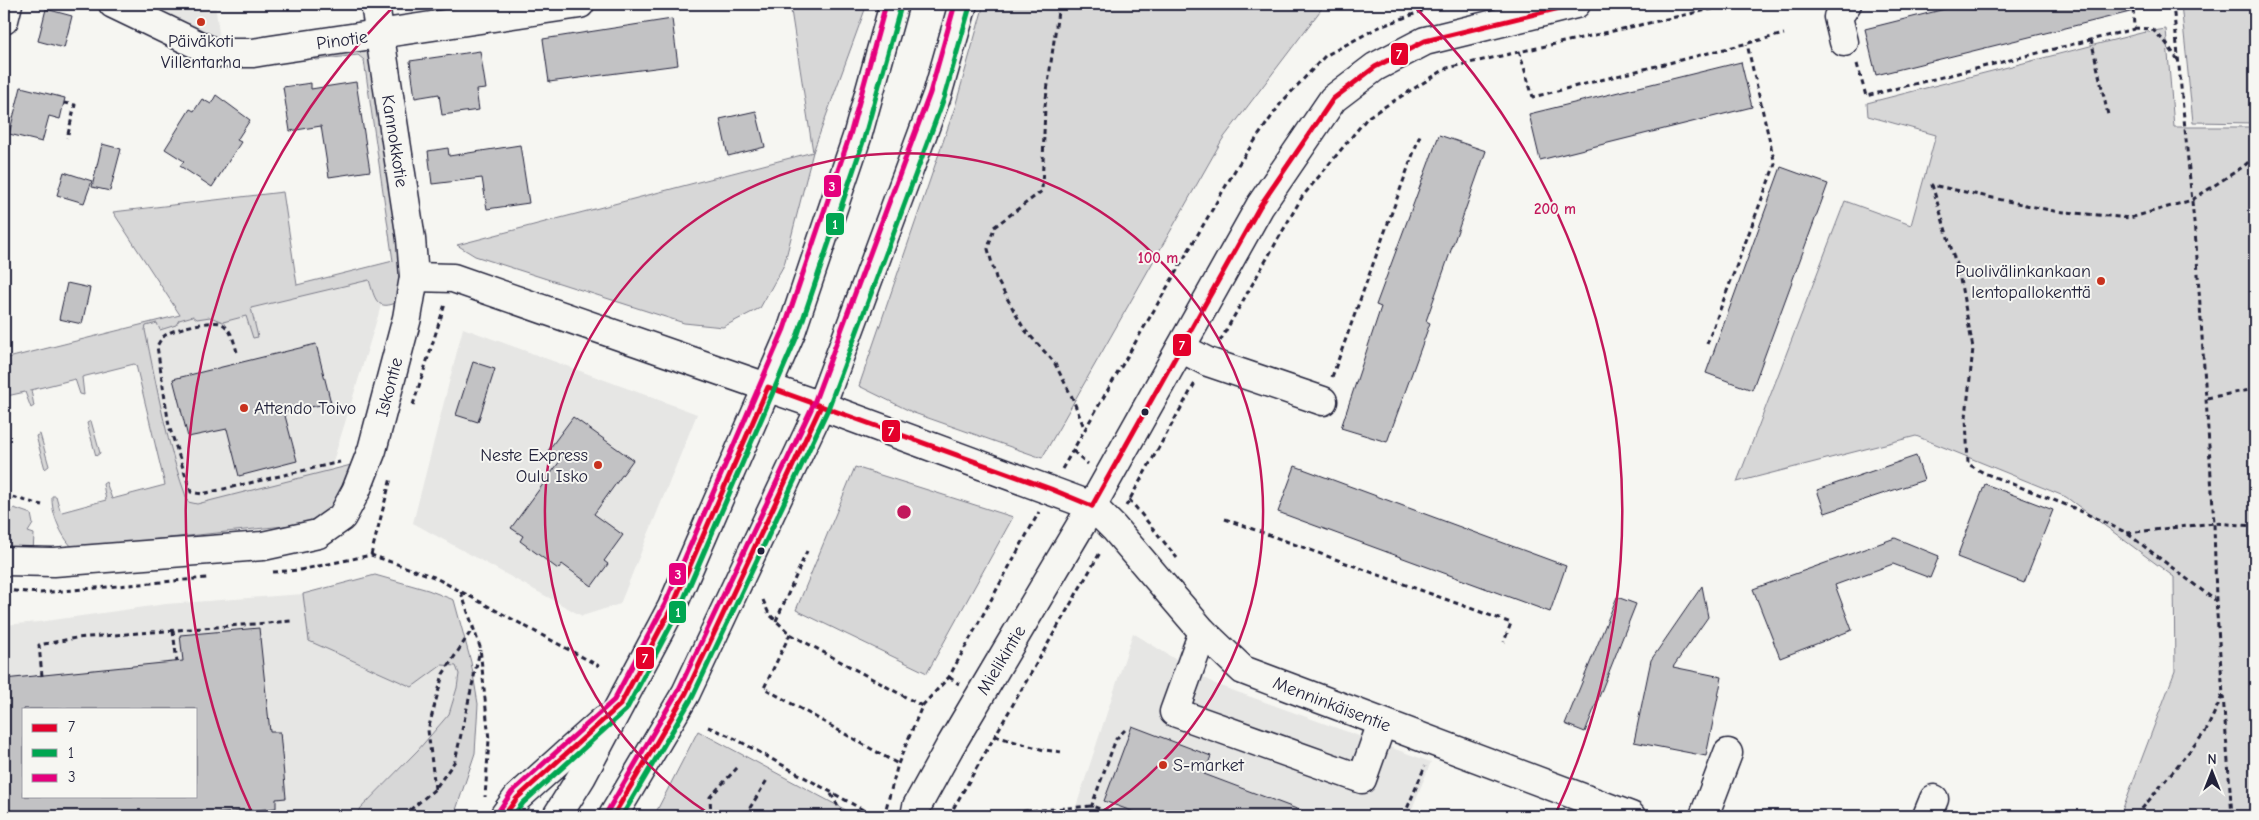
<svg xmlns="http://www.w3.org/2000/svg" width="2259" height="820" viewBox="0 0 2259 820" font-family="'Comic Neue',sans-serif">
	<rect width="100%" height="100%" fill="#f6f6f2"/>
	<filter id="ink" filterUnits="userSpaceOnUse"><feTurbulence type="fractalNoise" baseFrequency=".02" numOctaves="2"/><feDisplacementMap in="SourceGraphic" scale="10" xChannelSelector="R" yChannelSelector="G"/><feConvolveMatrix kernelMatrix="1 2 1 2 8 2 1 2 1" color-interpolation-filters="sRGB"/></filter>
	<g filter="url(#ink)">
		<!-- built -->
		<g fill="#e6e6e4" fill-rule="evenodd">
			<path d="M149,4H215L220,40Z"/>
			<path d="M393,261L378,316L318,510L188,522L139,325Z"/>
			<path d="M463,328L697,414L620,604L582,616L413,523Z"/>
			<path d="M303,594L310,641L456,666L459,674L457,688L449,714L418,750L353,816H4V625L39,622L166,604ZM24,709H196V796H24Z"/>
			<path d="M1133,633L1215,684L1431,762L1409,816H1073Z"/>
		</g>
		<!-- green -->
		<g fill="#d7d7d7" stroke="#7c7c89">
			<path d="M790,4H867L813,152L784,265L760,308L723,327L684,323L475,256L457,245L813,152Z"/>
			<path d="M984,4H1322L1323,7L1222,140L1042,458L914,413L859,386L955,107Z"/>
			<path d="M2181,4H2255V123L2193,122Z"/>
			<path d="M2166,29L2174,127H2255V816H2120L2175,671L2174,577L2066,497L1916,436L1737,482L1845,201L1911,225L1936,135L1868,116L1867,103L2141,33Z"/>
			<path d="M364,49L371,53L402,257L400,301C376,313 375,298 369,280L251,308L258,337L253,338L246,316L223,322L210,317L197,319L193,316L179,320L176,325L160,330L157,323L146,326L145,330C157,388 167,447 188,502L197,504L355,464L331,510L303,524L73,548C61,536 51,513 52,496H56L60,510L62,512L106,500L103,484L106,482L112,499L165,485L136,365L134,364L82,377L84,395L80,394L75,379L31,390L34,406L31,408L25,392L7,396L9,412L4,410V359L180,315L113,212L283,192L297,285L393,261L364,60L358,55L316,60L314,58V52Z"/>
			<path d="M91,421L100,453L96,456L87,423Z"/>
			<path d="M40,434L49,466L45,469L36,436Z"/>
			<path d="M855,467L1013,517L927,673L796,610Z"/>
			<path d="M14,508L31,514L33,524L28,532L34,534L33,553L4,554V516L9,517Z"/>
			<path d="M375,575L428,590L454,600L471,662L478,704L475,753L454,816H353L418,750L449,714L457,688L459,674L456,666L442,665L412,687L309,641L303,594Z"/>
			<path d="M698,731L857,816H654Z"/>
		</g>
		<!-- building -->
		<g fill="#c2c2c4" stroke="#22223b" fill-rule="evenodd">
			<path d="M1965,4H2133L2134,11L1876,75L1865,29Z"/>
			<path d="M46,9L72,16L64,48L38,41Z"/>
			<path d="M672,19L678,65L549,82L543,39Z"/>
			<path d="M480,51L486,89L476,90L479,110L442,115L439,94L415,98L410,61Z"/>
			<path d="M1741,62L1752,107L1540,160L1529,114Z"/>
			<path d="M356,82L370,171L329,177L321,126L290,131L283,87L311,83V89Z"/>
			<path d="M21,87L65,98L60,119L49,116L42,142L9,134Z"/>
			<path d="M216,95L250,120L237,140L241,142L212,187L180,166L184,161L165,149L190,109L194,111L202,99L211,104Z"/>
			<path d="M756,111L765,147L728,156L720,119Z"/>
			<path d="M1439,135L1486,151L1426,321L1430,323L1387,442L1341,428L1381,307L1376,305Z"/>
			<path d="M102,144L121,149L110,191L92,187Z"/>
			<path d="M520,145L529,203L487,209L482,178L432,184L428,151L448,148L449,156Z"/>
			<path d="M1781,167L1828,184L1752,390L1706,373Z"/>
			<path d="M64,172L92,181L84,203L57,195Z"/>
			<path d="M67,283L90,288L82,324L59,319Z"/>
			<path d="M316,344L331,403L284,412L297,461L239,476L227,429L188,437L173,379Z"/>
			<path d="M473,362L495,369L478,422L456,415Z"/>
			<path d="M573,417L633,460L594,514L623,535L604,561L608,564L592,586L562,564L558,569L520,541L523,536L511,528L560,461L547,452Z"/>
			<path d="M1916,456L1924,480L1825,513L1817,490Z"/>
			<path d="M1295,466L1566,566L1550,612L1278,512Z"/>
			<path d="M1985,484L2053,510L2024,583L1957,557Z"/>
			<path d="M1895,538L1939,556L1930,578L1893,564L1835,585L1852,630L1780,658L1753,589Z"/>
			<path d="M1702,586L1708,617L1673,667L1722,677L1706,756L1634,742L1651,660Z"/>
			<path d="M1617,597L1636,604L1585,732L1565,724Z"/>
			<path d="M259,628L270,732H280L286,798L276,799V808L194,816H4V679L183,661L180,635ZM24,709H196V796H24Z"/>
			<path d="M1132,726L1211,756L1204,774L1310,814V816H1145L1104,801Z"/>
		</g>
		<g fill="none" stroke-linecap="round" stroke-linejoin="round">
			<defs>
				<g id="minor">
					<path d="M113,4L215,53H253L271,50L580,4"/>
					<path d="M4,20L8,4"/>
					<path d="M1844,42L1838,17L1847,4"/>
					<path d="M414,277L453,278L821,406L1092,506L1114,528L1203,632L1243,670L1631,816"/>
					<path d="M1181,348L1208,362L1323,401"/>
					<path d="M4,561L54,562L263,546L318,534L342,517L356,491L372,450L407,318L414,277L411,239L375,4"/>
					<path d="M1203,632L1174,712L1362,779L1382,723"/>
					<path d="M915,816L917,806L949,748L1092,506L1260,206L1333,99L1375,67L1425,41L1576,4"/>
					<path d="M1704,816L1728,753"/>
					<path d="M1927,816L1934,799"/>
				</g>
				<g id="major">
					<path d="M504,816L517,798L604,720"/>
					<path d="M557,816L582,776L672,607L791,332L857,137L894,4"/>
					<path d="M613,816L686,693L821,406L937,95L963,4"/>
				</g>
			</defs>
			<!-- minor casing -->
			<use href="#minor" stroke="#22223b" stroke-width="31"/>
			<!-- major casing -->
			<use href="#major" stroke="#22223b" stroke-width="31"/>
			<!-- path -->
			<g stroke="#22223b" stroke-width="3" stroke-dasharray="5 4" stroke-linecap="butt">
				<path d="M1059,4L1045,106L1042,191L994,227L988,249L996,278L1024,329L1054,362L1072,397L1085,430"/>
				<path d="M2173,4L2196,243L2214,523L2216,601L2232,816"/>
				<path d="M2134,28L2152,29L2166,43L2178,60"/>
				<path d="M2091,39L2108,115"/>
				<path d="M1519,51L1533,97L1784,34"/>
				<path d="M1857,64L1866,96L2134,29L2133,4"/>
				<path d="M64,103L75,105L67,138"/>
				<path d="M2255,156L2244,166L2192,200L2130,218L2054,211L1932,185L1959,274L1973,348L1966,417L1968,464L1984,473L2074,508L2127,533L2214,523L2255,526"/>
				<path d="M1220,341L1302,197L1368,117L1447,68L1734,4"/>
				<path d="M1707,344L1775,164L1747,44"/>
				<path d="M237,352C234,342 231,327 220,323C211,320 174,329 167,334C162,337 160,341 157,346L169,426L191,492L202,494L340,462"/>
				<path d="M1332,377L1420,135"/>
				<path d="M2207,398L2255,389"/>
				<path d="M413,405L445,304"/>
				<path d="M1073,451L1088,464"/>
				<path d="M1062,469L1238,165L1281,103L1325,56L1377,28L1441,4"/>
				<path d="M4,495L42,505"/>
				<path d="M1129,499L1177,558"/>
				<path d="M1126,506L1195,383"/>
				<path d="M1225,519L1511,623L1504,642"/>
				<path d="M2128,534L2216,601"/>
				<path d="M371,555L391,478"/>
				<path d="M273,572L300,570L371,555L434,577L599,666"/>
				<path d="M4,590L40,593L207,578"/>
				<path d="M461,592L480,647L489,740L485,797"/>
				<path d="M763,600L769,614L790,634L922,706"/>
				<path d="M776,621L807,551"/>
				<path d="M173,631L177,662"/>
				<path d="M790,634L764,688L898,764"/>
				<path d="M42,676L39,645L76,638L292,621"/>
				<path d="M949,677L959,684"/>
				<path d="M708,727L732,737L874,816"/>
				<path d="M995,736L1044,750L1062,752"/>
				<path d="M435,789L428,730L443,674L473,628"/>
				<path d="M831,794L841,811L838,816"/>
				<path d="M951,813H1003L1092,806L1118,816"/>
				<path d="M403,816L435,789L455,761L480,650"/>
				<path d="M711,816L710,797L737,768"/>
				<path d="M745,816L767,780"/>
				<path d="M884,816L898,764L922,706L949,677L1039,512"/>
				<path d="M949,816L1101,551"/>
				<path d="M1088,816L1116,739L1125,730"/>
				<path d="M1404,816L1425,766"/>
				<path d="M2136,816L2206,731L2223,694"/>
			</g>
			<!-- minor -->
			<use href="#minor" stroke="#f6f6f2" stroke-width="28"/>
			<!-- major -->
			<use href="#major" stroke="#f6f6f2" stroke-width="28"/>
			<defs>
				<g id="bus-1">
					<path d="M1092,506L1260,206L1333,99L1375,67L1425,41L1576,4"/>
					<path d="M504,816L517,798L620,705L672,607L768,387L1051,489L1092,506"/>
					<path d="M613,816L686,693L821,406"/>
				</g>
				<g id="bus-2">
					<path d="M513,816L523,803L626,710L679,610L798,334L864,139L901,6"/>
					<path d="M622,816L693,696L828,409L944,98L970,6"/>
				</g>
				<g id="bus-3">
					<path d="M498,812L512,792L614,700L665,604L784,329L850,135L886,4"/>
					<path d="M607,812L679,689L814,403L930,93L955,4"/>
				</g>
			</defs>
			<!-- bus-1 casing -->
			<use href="#bus-1" stroke="#f6f6f2" stroke-width="9"/>
			<!-- bus-2 casing -->
			<use href="#bus-2" stroke="#f6f6f2" stroke-width="9"/>
			<!-- bus-3 casing -->
			<use href="#bus-3" stroke="#f6f6f2" stroke-width="9"/>
			<!-- bus-1 -->
			<use href="#bus-1" stroke="#e4002b" stroke-width="5"/>
			<!-- bus-2 -->
			<use href="#bus-2" stroke="#00a651" stroke-width="5"/>
			<!-- bus-3 -->
			<use href="#bus-3" stroke="#e5007d" stroke-width="5"/>
		</g>
	</g>
	<!-- distance rings -->
	<g fill="none" stroke="#c2185b" stroke-width="2.5">
		<path d="M711 815A359 359 0 1 1 1097 815"/>
		<path d="M253 815A718 718 0 0 1 396 4M1412 4A718 718 0 0 1 1555 815"/>
	</g>
	<!-- markers -->
	<g fill="#c8321e" stroke="#f6f6f2" stroke-width="2">
		<circle cx="201" cy="22" r="5"/>
		<circle cx="2101" cy="281" r="5"/>
		<circle cx="244" cy="408" r="5"/>
		<circle cx="598" cy="465" r="5"/>
		<circle cx="1163" cy="765" r="5"/>
	</g>
	<g fill="#22223b" stroke="#f6f6f2" stroke-width="2">
		<circle cx="1145" cy="412" r="4.5"/>
		<circle cx="761" cy="551" r="4.5"/>
	</g>
	<g text-anchor="middle" stroke-width="4" stroke-linejoin="round" paint-order="stroke">
		<!-- street labels -->
		<g font-size="18" fill="#22223b" stroke="#f6f6f2">
			<text transform="translate(342 40) rotate(-8)" y="6">Pinotie</text>
			<text transform="translate(395 141) rotate(81)" y="6">Kannokkotie</text>
			<text transform="translate(389 387) rotate(-75)" y="6">Iskontie</text>
			<text transform="translate(1001 660) rotate(-59)" y="6">Mielikintie</text>
			<text transform="translate(1332 704) rotate(21)" y="6">Menninkäisentie</text>
		</g>
		<!-- poi labels -->
		<g font-size="18" fill="#22223b" stroke="#f6f6f2" text-anchor="end">
			<text x="201" y="47" text-anchor="middle">Päiväkoti<tspan x="201" dy="21">Villentarha</tspan></text>
			<text x="2091" y="277">Puolivälinkankaan<tspan x="2091" dy="21">lentopallokenttä</tspan></text>
			<text x="254" y="414" text-anchor="start">Attendo Toivo</text>
			<text x="588" y="461">Neste Express<tspan x="588" dy="21">Oulu Isko</tspan></text>
			<text x="1173" y="771" text-anchor="start">S-market</text>
		</g>
	</g>
	<circle cx="904" cy="512" r="8" fill="#c2185b" stroke="#f6f6f2" stroke-width="2.5"/>
	<g font-size="15" text-anchor="middle" font-weight="bold" fill="#c2185b" stroke="#f6f6f2" stroke-width="4" stroke-linejoin="round" paint-order="stroke">
		<text x="1555" y="214">200 m</text>
		<text x="1158" y="263">100 m</text>
	</g>
	<g stroke="#f6f6f2" stroke-width="2">
		<rect x="1390" y="42" width="19" height="24" rx="5" fill="#e4002b"/>
		<rect x="823" y="174" width="19" height="24" rx="5" fill="#e5007d"/>
		<rect x="825" y="212" width="20" height="24" rx="5" fill="#00a651"/>
		<rect x="1172" y="333" width="20" height="24" rx="5" fill="#e4002b"/>
		<rect x="881" y="419" width="20" height="24" rx="5" fill="#e4002b"/>
		<rect x="668" y="562" width="19" height="24" rx="5" fill="#e5007d"/>
		<rect x="668" y="600" width="19" height="24" rx="5" fill="#00a651"/>
		<rect x="635" y="646" width="20" height="24" rx="5" fill="#e4002b"/>
	</g>
	<g font-size="14" text-anchor="middle" font-weight="bold" fill="#fff">
		<text x="1399" y="59">7</text>
		<text x="832" y="191">3</text>
		<text x="835" y="229">1</text>
		<text x="1182" y="350">7</text>
		<text x="891" y="436">7</text>
		<text x="678" y="579">3</text>
		<text x="678" y="617">1</text>
		<text x="645" y="663">7</text>
	</g>
	<!-- margin -->
	<rect width="2259" height="820" fill="none" stroke="#f6f6f2" stroke-width="20"/>
	<rect x="10" y="10" width="2239" height="800" fill="none" stroke="#22223b" stroke-width="2" filter="url(#ink)"/>
	<!-- legend -->
	<rect x="22" y="708" width="175" height="90" fill="#f6f6f2" stroke="#a1a1a9"/>
	<rect x="32" y="724" width="25" height="8" fill="#e4002b" stroke="#a1a1a9"/>
	<text x="68" y="732" font-size="15" fill="#22223b">7</text>
	<rect x="32" y="749" width="25" height="8" fill="#00a651" stroke="#a1a1a9"/>
	<text x="68" y="758" font-size="15" fill="#22223b">1</text>
	<rect x="32" y="774" width="25" height="8" fill="#e5007d" stroke="#a1a1a9"/>
	<text x="68" y="782" font-size="15" fill="#22223b">3</text>
	<!-- north arrow -->
	<g transform="translate(2212 772)" stroke="#f6f6f2" stroke-width="4" paint-order="stroke">
	<path d="M0-4L9 19L0 12L-9 19Z" fill="#22223b"/>
	<text y="-8" font-size="14" font-weight="bold" text-anchor="middle" fill="#22223b">N</text>
	</g>
</svg>
